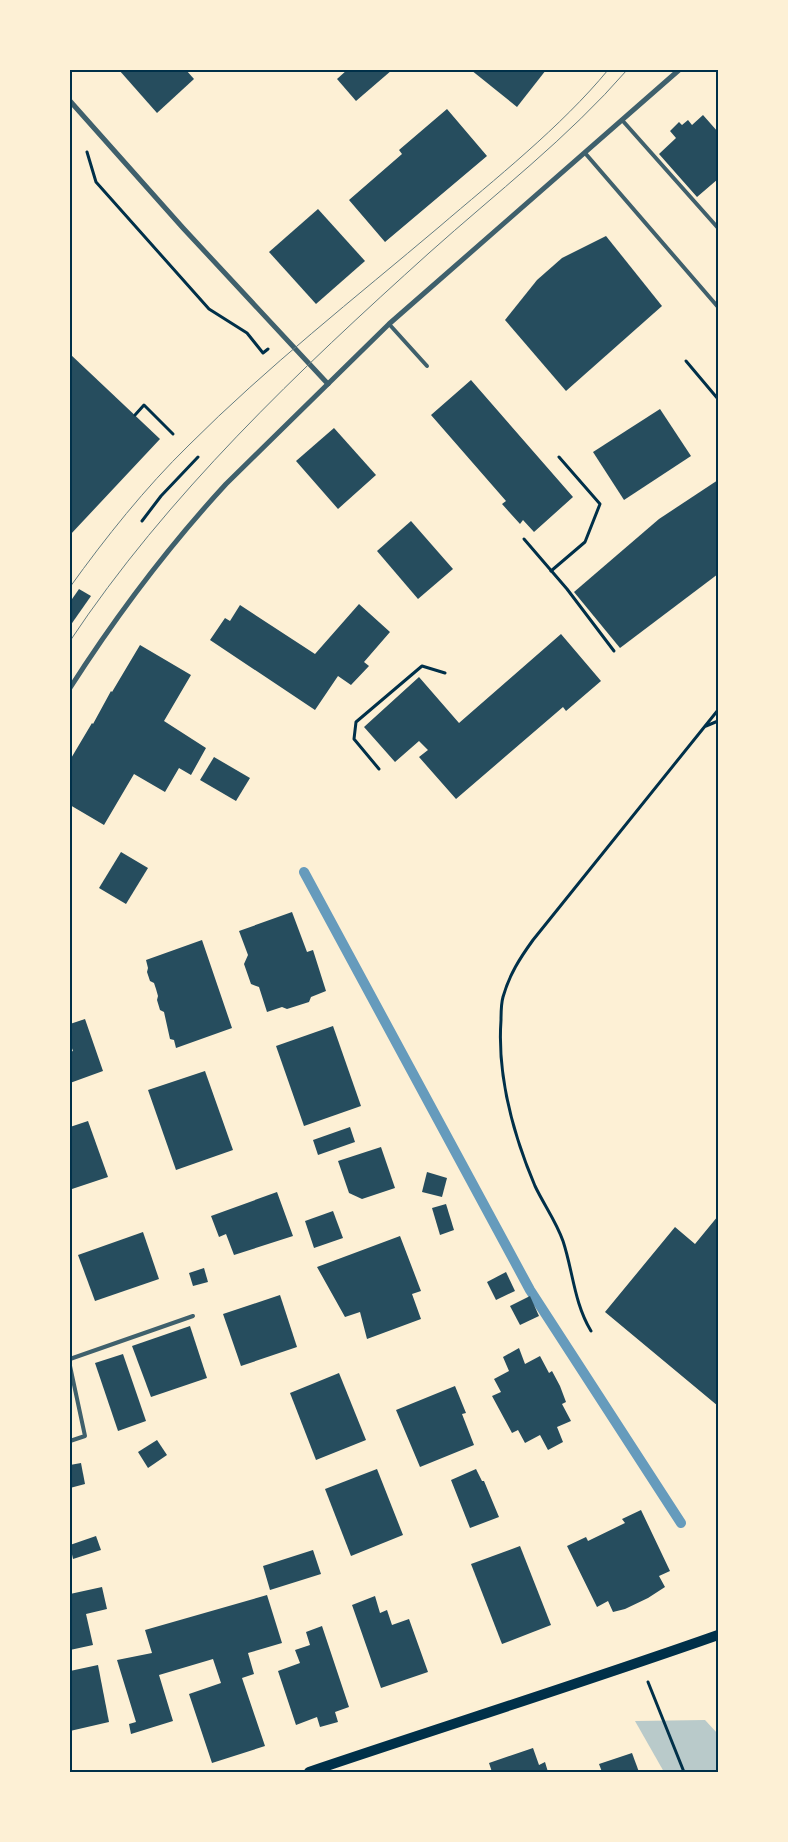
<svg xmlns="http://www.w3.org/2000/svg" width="788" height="1842" viewBox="0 0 788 1842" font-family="'Titillium Web',sans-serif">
	<rect width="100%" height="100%" fill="#fdf0d5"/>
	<!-- green -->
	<path fill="#b9caca" d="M705,1720L718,1734V1772H664L635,1721Z"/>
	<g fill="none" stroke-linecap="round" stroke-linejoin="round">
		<!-- stream -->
		<path stroke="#669bbc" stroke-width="10" d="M304,872L530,1290L681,1523"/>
	</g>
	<!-- building -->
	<g fill="#264d5e">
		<path d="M119,70H186L194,79L157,113Z"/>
		<path d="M347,70H392L356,101L337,79Z"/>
		<path d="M471,70H546L517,107Z"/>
		<path d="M447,109L487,156L385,242L349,200L402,154L399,150Z"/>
		<path d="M703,115L718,132V179L697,197L659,154L676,138L670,131L679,122L682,125L688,120L692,125Z"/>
		<path d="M318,209L365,261L316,304L269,252Z"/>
		<path d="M606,236L662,306L566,391L505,320L537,280L562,258Z"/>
		<path d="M70,354L160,439L70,535Z"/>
		<path d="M471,380L573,497L534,532L523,520L520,524L502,504L506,501L431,415Z"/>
		<path d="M660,409L691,456L624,500L593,452Z"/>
		<path d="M334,428L376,475L338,509L296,461Z"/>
		<path d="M718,480V574L620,648L574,592L659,519Z"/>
		<path d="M411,521L453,569L418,599L377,551Z"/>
		<path d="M79,589L91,596L70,626V602Z"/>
		<path d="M359,604L390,632L364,662L369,666L351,685L338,676L315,710L210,640L225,618L230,621L240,605L315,654Z"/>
		<path d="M561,634L601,681L566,711L563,707L456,799L419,757L428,750L419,741L395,762L364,727L419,677L459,723Z"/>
		<path d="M140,645L191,675L164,721L206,748L191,775L179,768L165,792L134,774L104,825L70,805V760L92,723L93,724L111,691L112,692Z"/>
		<path d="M214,757L250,778L236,801L200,780Z"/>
		<path d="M121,852L148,868L126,904L99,888Z"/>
		<path d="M292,912L307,952L313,950L326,991L311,997L309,1002L287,1009L282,1007L267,1012L259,987L251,984L244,964L248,955L239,931Z"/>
		<path d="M202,940L232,1028L176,1048L174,1040L170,1039L164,1012L160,1010L157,1000L158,996L156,989L154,983L150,981L147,972L148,968L146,960Z"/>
		<path d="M85,1019L103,1071L70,1083V1052L73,1051L70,1043V1024Z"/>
		<path d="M333,1026L361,1106L304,1126L276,1046Z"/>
		<path d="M205,1071L233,1150L176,1170L148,1090Z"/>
		<path d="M88,1121L108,1177L72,1189L70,1184V1127Z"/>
		<path d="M350,1127L355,1142L318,1155L313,1140Z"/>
		<path d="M381,1147L395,1188L362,1199L349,1193L338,1161Z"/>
		<path d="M427,1172L447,1178L442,1197L422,1192Z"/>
		<path d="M277,1192L293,1236L234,1255L226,1234L219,1237L211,1216Z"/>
		<path d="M446,1204L454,1230L440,1235L432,1208Z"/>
		<path d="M333,1211L343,1238L314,1248L305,1221Z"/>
		<path d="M718,1216V1406L605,1312L675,1227L695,1244Z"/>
		<path d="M143,1232L159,1279L95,1301L78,1255Z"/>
		<path d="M400,1236L421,1291L412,1294L421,1319L367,1339L360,1312L345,1317L317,1267Z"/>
		<path d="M204,1268L208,1282L193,1286L189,1273Z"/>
		<path d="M506,1272L515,1291L496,1300L487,1282Z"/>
		<path d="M280,1295L297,1347L241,1366L223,1314Z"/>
		<path d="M530,1296L539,1316L520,1325L510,1306Z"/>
		<path d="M190,1326L207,1378L151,1397L132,1346Z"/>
		<path d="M519,1348L525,1364L540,1356L549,1373L552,1371L560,1386L566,1402L562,1404L571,1421L557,1427L563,1442L548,1450L540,1435L525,1443L518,1430L512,1433L492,1396L501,1392L494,1379L509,1371L503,1357Z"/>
		<path d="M123,1354L146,1421L118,1431L95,1363Z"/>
		<path d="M339,1373L366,1440L316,1460L290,1393Z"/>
		<path d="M455,1386L466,1413L462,1414L474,1445L420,1467L396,1410Z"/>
		<path d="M157,1440L167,1455L148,1468L138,1452Z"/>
		<path d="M81,1463L85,1484L70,1488V1465Z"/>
		<path d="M377,1469L403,1535L351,1556L325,1489Z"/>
		<path d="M476,1469L482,1481H484L499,1517L470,1528L451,1480Z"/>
		<path d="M641,1510L670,1571L659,1576L665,1587L648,1598L625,1609L613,1612L608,1601L597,1607L567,1546L586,1537L588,1541L625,1523L622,1519Z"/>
		<path d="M96,1536L101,1550L73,1559L70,1545Z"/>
		<path d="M520,1546L551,1625L502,1644L471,1564Z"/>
		<path d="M313,1550L321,1574L270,1590L263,1566Z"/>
		<path d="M102,1587L107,1609L86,1614L93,1645L70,1650V1594Z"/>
		<path d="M267,1595L282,1643L248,1653L254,1674L242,1678L265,1746L212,1763L189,1694L221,1683L213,1659L159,1675L173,1721L131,1734L129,1724L136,1722L117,1660L152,1653L145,1630Z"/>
		<path d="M375,1596L380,1613L387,1610L392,1625L409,1619L428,1672L381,1688L352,1605Z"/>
		<path d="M322,1626L349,1707L335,1712L338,1722L320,1727L317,1717L296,1725L278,1671L300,1663L295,1650L310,1645L306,1632Z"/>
		<path d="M98,1665L109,1722L70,1731V1671Z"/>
		<path d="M533,1748L539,1765L545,1762L548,1772H492L489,1763Z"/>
		<path d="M632,1753L639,1772H602L599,1764Z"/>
	</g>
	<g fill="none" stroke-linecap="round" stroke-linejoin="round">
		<!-- path -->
		<g stroke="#003049" stroke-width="3">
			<path d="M87,152L96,182L209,309L247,333L263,353L268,349"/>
			<path d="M686,361L718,399"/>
			<path d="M135,415L144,405L173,434"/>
			<path d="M142,521L161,496L198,457"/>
			<path d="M524,539L567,589L614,651"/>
			<path d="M551,571L585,542L600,504L559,457"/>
			<path d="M706,726L718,721"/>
			<path d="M379,769L354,739L356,722L422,666L445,673"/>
			<path d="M591,1331C574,1303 573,1271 563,1241C556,1221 544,1205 535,1186C513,1134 497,1077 501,1020C501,1013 501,1004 503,997C509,975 520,958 533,940L718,710"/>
			<path d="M648,1682L684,1772"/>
		</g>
		<!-- service -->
		<g stroke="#3f606c" stroke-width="4">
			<path d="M622,120L718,228"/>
			<path d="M585,153L718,307"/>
			<path d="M389,324L427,366"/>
			<path d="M70,1359L193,1316"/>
			<path d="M70,1366L85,1436L70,1441"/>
		</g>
		<!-- minor -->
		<g stroke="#3f606c" stroke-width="5">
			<path d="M70,101L183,228L328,384"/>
			<path d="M70,688C116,616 168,547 226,484L389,324L679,70"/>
		</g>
		<!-- secondary -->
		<path stroke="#003049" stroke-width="10" d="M309,1772C445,1726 582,1683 718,1635"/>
		<!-- tram -->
		<g stroke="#657d81" stroke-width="1">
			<path d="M70,587C106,537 145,488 189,445C267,367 355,298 439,227C495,179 561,127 608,70"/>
			<path d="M70,641C167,495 299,370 429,253C496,193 568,138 627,70"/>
		</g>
	</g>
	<!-- border -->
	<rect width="788" height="1842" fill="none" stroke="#fdf0d5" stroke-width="142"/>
	<rect x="71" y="71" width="646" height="1700" fill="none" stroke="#003049" stroke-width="2"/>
</svg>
